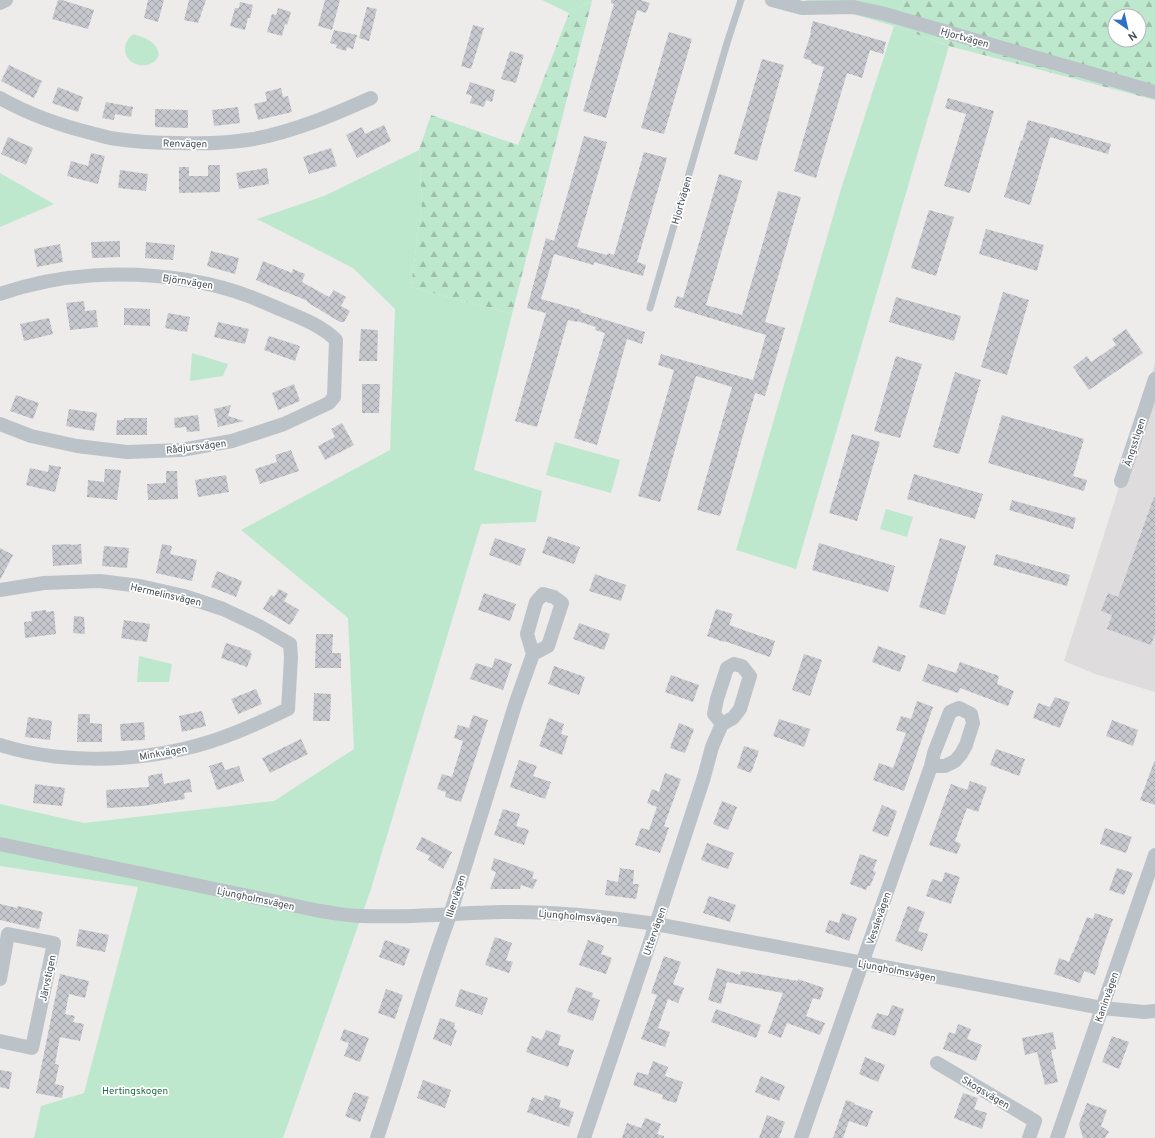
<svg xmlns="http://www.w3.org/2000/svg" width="1155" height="1138" viewBox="0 0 1155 1138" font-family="Overpass,sans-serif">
	<defs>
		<pattern id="forest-firs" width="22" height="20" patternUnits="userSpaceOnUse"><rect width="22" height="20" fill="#bee8ce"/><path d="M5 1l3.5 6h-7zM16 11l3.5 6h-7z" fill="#9cbeaa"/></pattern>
		<pattern id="building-cross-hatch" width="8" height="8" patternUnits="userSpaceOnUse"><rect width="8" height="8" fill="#c7c8ce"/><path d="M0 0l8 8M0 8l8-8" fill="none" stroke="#a3a5aa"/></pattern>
	</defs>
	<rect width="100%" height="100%" fill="#eeebeb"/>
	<!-- education -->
	<path fill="#dfdcdd" d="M1155,363V692L1095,674L1064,661L1121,481Z"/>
	<!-- green -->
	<g fill="#bee8ce">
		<path d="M542,0H592V1L569,13Z"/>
		<path d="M804,0H904L894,26L949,46L796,569L736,550L841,189L894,26Z"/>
		<path d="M134,34C145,38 157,41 159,55C151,74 119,65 126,43C128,39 130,36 134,34Z"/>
		<path d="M419,150L422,202L411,287L512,314L474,470L542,491L536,522L481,524L370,892L283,1138H34L41,1106L84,1093L138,887L0,866V804L84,823L274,801L354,749L348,618L241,530L390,450L395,309L353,268L257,219L324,196Z"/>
		<path d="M0,173L54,204L0,227Z"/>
		<path d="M192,353L228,364L223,376L190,381Z"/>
		<path d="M555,442L620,460L611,493L546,475Z"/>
		<path d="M886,509L913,517L907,537L880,529Z"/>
		<path d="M139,656L172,664L169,682H137Z"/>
	</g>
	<!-- forest -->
	<g fill="url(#forest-firs)" fill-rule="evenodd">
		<path d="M904,0H1155V100L949,46L894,26ZM1115,16H1139V40H1115Z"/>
		<path d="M592,1L512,314L411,287L422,202L419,150L431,115L518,145L569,13Z"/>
	</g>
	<!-- building -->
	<g fill="url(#building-cross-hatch)">
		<path d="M58,0H62L94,10L88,29L52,19Z"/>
		<path d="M148,0H164L158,22L144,18Z"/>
		<path d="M189,0H206L198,23L184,20Z"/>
		<path d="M325,0H340L332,30L318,26Z"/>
		<path d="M611,0H641L650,3L646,13L637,10L606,118L583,111L614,4L611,3Z"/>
		<path d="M240,2L253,5L250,18H248L245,30L230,26L235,8H239Z"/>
		<path d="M367,7L377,9L369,41L359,38Z"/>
		<path d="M278,8L291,12L287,25L285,24L282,36L267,32L272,14L276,15Z"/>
		<path d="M813,21L886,42L883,54L870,50L862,78L847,73L816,178L794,171L824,67L811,63L812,61L803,58L811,33H810Z"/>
		<path d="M473,25L484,28L471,69L461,66Z"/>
		<path d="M334,30L357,35L353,49L347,47L346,51L336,48L337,45L330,43Z"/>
		<path d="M669,32L692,39L664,134L641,128Z"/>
		<path d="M510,51L524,55L516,83L501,79Z"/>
		<path d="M762,59L784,65L757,161L734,154Z"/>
		<path d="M9,65L42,81L34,98L1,81Z"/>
		<path d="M470,82L495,90L492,102L486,100L484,107L470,103L472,96L466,94Z"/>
		<path d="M58,87L83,97L78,112L52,103Z"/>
		<path d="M281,88L283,97L288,96L292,112L258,120L254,104L267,101L265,92Z"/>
		<path d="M948,98L994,111L970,193L944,186L966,114L945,108Z"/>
		<path d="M106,102L133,107L131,117L115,114L114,120L102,118Z"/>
		<path d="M238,107L240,123L214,126L212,110Z"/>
		<path d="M155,109L188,110V128L155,127Z"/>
		<path d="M1028,120L1111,144L1108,154L1050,137L1030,205L1004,197L1021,140L1022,141Z"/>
		<path d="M384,125L391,141L357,158L346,135L362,127L365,134Z"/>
		<path d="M584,136L607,142L577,247L607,255L608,253L614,255L644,152L667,158L637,262L646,265L643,276L594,262V265L554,254L541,299L581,310L580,312L645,332L642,344L627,339L597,445L574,438L605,333L595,330L596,327L577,321V322L568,320L537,427L515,421L546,313L527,308L546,238L554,241Z"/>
		<path d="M8,137L33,148L26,165L1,154Z"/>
		<path d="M331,148L337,166L309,174L303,157Z"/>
		<path d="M91,153L105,156L98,184L67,176L71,161L88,166Z"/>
		<path d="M208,165H220V192L179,193V167H189V176H208Z"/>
		<path d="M267,168L269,184L239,189L236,173Z"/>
		<path d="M120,170L148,174L146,191L118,188Z"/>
		<path d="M719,174L742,181L706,305L742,315L778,191L801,197L765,322L785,328L765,396L755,393L720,516L697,510L732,387L696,376L660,502L638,496L674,370L658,365L661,354L753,380L766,335L674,307L677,296L683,298Z"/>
		<path d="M929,210L954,217L936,276L911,268Z"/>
		<path d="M986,229L1044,245L1037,271L979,254Z"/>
		<path d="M120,241V257L92,258L91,242Z"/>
		<path d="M146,242L175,245L173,260L145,258Z"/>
		<path d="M60,244L63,262L37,267L34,249Z"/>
		<path d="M211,251L239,258L235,274L207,266Z"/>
		<path d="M263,261L292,273L293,269L305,274L302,282L329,297L334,290L346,297L341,306L350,311L344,322H340L307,302L308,301L256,280Z"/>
		<path d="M1003,292L1029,300L1007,375L981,367Z"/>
		<path d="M896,297L961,316L954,341L889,322Z"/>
		<path d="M84,301L85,311L96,310L98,327L70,330L66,303Z"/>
		<path d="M124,308L150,309V326L124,325Z"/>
		<path d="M168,313L190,317L187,332L165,328Z"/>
		<path d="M49,318L53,334L24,341L20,324Z"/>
		<path d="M218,322L249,329L245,344L214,337Z"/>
		<path d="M361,329L378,330L377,361H359Z"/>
		<path d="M1126,329L1143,353L1089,390L1073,367L1087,356L1091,362L1116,345L1112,339Z"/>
		<path d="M269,336L300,346L295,361L264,350Z"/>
		<path d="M896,356L922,364L900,438L874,431Z"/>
		<path d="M955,372L981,380L959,454L933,447Z"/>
		<path d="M294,384L300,401L278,410L272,393Z"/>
		<path d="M362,384H380L379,413H362Z"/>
		<path d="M16,395L39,403L33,419L10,411Z"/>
		<path d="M231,405L228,416L244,421L218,427L214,409Z"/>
		<path d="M69,409L97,413L94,431L66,426Z"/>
		<path d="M198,415L200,431L187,432L186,427L175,428L174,418Z"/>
		<path d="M1002,415L1084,439L1073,476L1087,480L1084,491L988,463Z"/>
		<path d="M124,418H147V435H116L117,420H124Z"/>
		<path d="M342,423L354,445L325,460L318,446L335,437L331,429Z"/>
		<path d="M852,434L880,442L857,521L829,513Z"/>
		<path d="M291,450L299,471L260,484L255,469L277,462L275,455Z"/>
		<path d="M49,465L61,467L55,492L26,485L30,468L48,472Z"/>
		<path d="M105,469L121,470L117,500L87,497L88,480L104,482Z"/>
		<path d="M166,471H177L178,499L148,500L147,484L166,483Z"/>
		<path d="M914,474L983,494L975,519L907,499Z"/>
		<path d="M226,475L229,492L198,497L195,480Z"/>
		<path d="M1154,497H1155V633L1151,645L1107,629L1112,615L1101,611L1108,593L1118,597Z"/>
		<path d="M1012,500L1076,518L1073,529L1009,510Z"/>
		<path d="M548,536L580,547L574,564L542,553Z"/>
		<path d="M495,538L526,549L520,566L489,555Z"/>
		<path d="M940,538L966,546L945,615L919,607Z"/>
		<path d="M819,543L895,566L888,592L812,570Z"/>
		<path d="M71,544V545L81,544L82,564L53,566L52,545Z"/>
		<path d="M162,544L172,546L170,554L197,560L192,581L156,573Z"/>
		<path d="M104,546L129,548L127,568L102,566Z"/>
		<path d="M0,548L13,555L0,580Z"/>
		<path d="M996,554L1070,575L1067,586L993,565Z"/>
		<path d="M217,571L242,581L236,597L211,587Z"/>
		<path d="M595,574L626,585L621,601L589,591Z"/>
		<path d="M279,589L288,594L284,601L299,610L290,625L263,609L271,595L274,597Z"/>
		<path d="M484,593L516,604L510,621L478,610Z"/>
		<path d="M716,609L733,614L729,625L775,641L770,657L724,641V642L707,636Z"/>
		<path d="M46,610V612L54,611L56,634L25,638L24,622L32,621L31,612Z"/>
		<path d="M74,616L84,617L85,634L73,633Z"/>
		<path d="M124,620L150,624L147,642L121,638Z"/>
		<path d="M579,623L610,634L604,650L573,639Z"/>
		<path d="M316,634H333L332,653H341V668H315Z"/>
		<path d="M226,643L251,651L250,653L252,654L247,667L221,658Z"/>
		<path d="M878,646L906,656L900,672L872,662Z"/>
		<path d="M804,654L822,660L810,696L792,690Z"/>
		<path d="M495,658L512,664L503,690L470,679L476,663L492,668Z"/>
		<path d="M960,662L999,676L997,684L1014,691L1008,706L960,688L958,693L922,681L928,664L956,673Z"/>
		<path d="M554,666L585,677L579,695L548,684Z"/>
		<path d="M671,675L699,685L693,702L665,692Z"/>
		<path d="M256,689L262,704L238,714L231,699Z"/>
		<path d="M314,693L331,694L330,721H313Z"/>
		<path d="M1055,697L1070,702L1060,728L1033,718L1038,703L1050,707Z"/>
		<path d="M917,701L933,707L904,791L873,780L879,763L893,768L906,733L896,730L901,716L911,719Z"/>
		<path d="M202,711L206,726L182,732L179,716Z"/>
		<path d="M78,714H90V723L102,724V742H77Z"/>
		<path d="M473,715L488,720L461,802L445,797L446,792L437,789L442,774L452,777L463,741L454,738L458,725L469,728Z"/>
		<path d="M28,717L52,721L50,740L25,737Z"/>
		<path d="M549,718L564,724L561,734L568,736L562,755L539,746Z"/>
		<path d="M779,719L810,729L804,747L773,736Z"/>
		<path d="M1112,720L1138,730L1133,746L1106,736Z"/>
		<path d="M144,722L145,740L121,741L120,724Z"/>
		<path d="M679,723L694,729L685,753L670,748Z"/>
		<path d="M301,739L308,754L270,773L262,758Z"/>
		<path d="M744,746L759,751L751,773L737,768Z"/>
		<path d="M996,749L1025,759L1019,776L990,765Z"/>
		<path d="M519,760L537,766L533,776L551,782L545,799L510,787Z"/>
		<path d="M222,762L225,770L239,766L244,781L217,790L209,766Z"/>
		<path d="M1154,762H1155V805L1140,800Z"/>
		<path d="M162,773L164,784L190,779L192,792L184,793L185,799L143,806L107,808L106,790L149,787L148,776Z"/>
		<path d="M665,773L681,779L664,826L669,828L660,853L635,845L641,828L649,830L657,807L647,803L652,789L659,792Z"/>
		<path d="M970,781L987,787L978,812L967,808L955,841L961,844L957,854L929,845L951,784L967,790Z"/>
		<path d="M35,784L65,788L62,806L33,803Z"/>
		<path d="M722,801L737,807L728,830L713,824Z"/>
		<path d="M882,805L897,811L888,837L872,831Z"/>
		<path d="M503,809L520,814L516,826L529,830L524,845L494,835Z"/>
		<path d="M1105,828L1132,837L1126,853L1100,844Z"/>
		<path d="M422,837L452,852L443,869L428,860L430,856L416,849Z"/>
		<path d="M707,843L734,853L728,869L701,860Z"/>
		<path d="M860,854L877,860L873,871L876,872L870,886H868L866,890L850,884Z"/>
		<path d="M494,858L534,872L532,878L537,880L533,889L521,885L520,889H490L496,872L491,870Z"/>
		<path d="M620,868L634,870L633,884H639L636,899L605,895L607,880L618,882Z"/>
		<path d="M1117,868L1133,873L1124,895L1109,890Z"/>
		<path d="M945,872L960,877L951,904L926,896L932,879L942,882Z"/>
		<path d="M709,896L736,905L730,922L703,913Z"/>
		<path d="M0,904L17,908L18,906L43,912L39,929L0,920Z"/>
		<path d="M908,906L925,912L918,931L928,934L922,951L895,941Z"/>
		<path d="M842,913L857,918L849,941L825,932L829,920L839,923Z"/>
		<path d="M1095,913L1113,919L1098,962L1099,963L1095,975L1084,971L1080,983L1054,974L1059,958L1069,962L1072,953H1073L1087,917L1093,919Z"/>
		<path d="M79,929L109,935L105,952L76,946Z"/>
		<path d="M495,937L512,943L506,960L513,962L509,973L485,965Z"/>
		<path d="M385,940L410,949L404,966L379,957Z"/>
		<path d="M588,940L604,946L601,954L612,958L606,974L579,965Z"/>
		<path d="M664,956L681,962L673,984L684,988L678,1003L668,999L658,1028L670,1032L665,1047L641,1039L657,995L651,993Z"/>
		<path d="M717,968L740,975L741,971L798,981V979L824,988L820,1000L813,998L806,1016L825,1023L820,1035L787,1023L781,1038L768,1033L783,993L727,982L721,1004L708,1000Z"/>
		<path d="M60,974L89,981L85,998L69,994L65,1014L75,1016L73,1022L84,1024L80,1041L60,1037L55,1064L59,1065L55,1084L64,1086L62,1098L36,1093Z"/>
		<path d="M576,987L593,993L592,997L600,1000L593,1021L567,1012Z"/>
		<path d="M386,989L403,995L395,1019L378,1013Z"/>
		<path d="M460,989L488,998L482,1015L455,1006Z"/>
		<path d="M892,1005L904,1009L895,1036L871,1028L877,1013L888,1016Z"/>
		<path d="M716,1009L761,1025L756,1038L711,1022Z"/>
		<path d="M440,1018L455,1023L454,1029L457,1030L451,1046L433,1039Z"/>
		<path d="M958,1024L971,1029L967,1039L982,1045L976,1061L943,1049L949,1032L955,1034Z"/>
		<path d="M344,1029L369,1038L360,1062L344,1056L349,1043L340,1040Z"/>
		<path d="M546,1030L561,1035L558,1045L574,1050L568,1067L526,1052L532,1036L542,1040Z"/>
		<path d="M1053,1032L1056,1049L1051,1050L1058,1082L1045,1085L1037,1052L1025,1055L1022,1038Z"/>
		<path d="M1112,1036L1129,1042L1119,1069L1102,1062Z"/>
		<path d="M865,1057L885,1065L878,1082L859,1074Z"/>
		<path d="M653,1061L668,1067L665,1076L683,1082L676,1103L662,1099L663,1095L633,1085L637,1072L648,1075Z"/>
		<path d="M0,1070L12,1072L9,1089L0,1087Z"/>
		<path d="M761,1076L785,1086L779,1101L755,1092Z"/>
		<path d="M423,1080L451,1090L445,1108L417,1098Z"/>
		<path d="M354,1092L369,1097L360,1122L345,1116Z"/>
		<path d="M963,1093L978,1098L974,1109L987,1113L982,1129L954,1118Z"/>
		<path d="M545,1095L561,1100L559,1107L574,1112L569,1127L527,1112L532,1097L543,1101Z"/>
		<path d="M846,1100L855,1103L854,1104L873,1111L867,1127L849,1121L843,1138H833Z"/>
		<path d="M1087,1103L1107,1110L1101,1126L1109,1132L1105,1138H1083L1079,1124Z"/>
		<path d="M767,1115L785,1122L779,1138H759Z"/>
		<path d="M645,1118L661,1124L657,1134L664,1136V1138H622L627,1123L641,1128Z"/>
	</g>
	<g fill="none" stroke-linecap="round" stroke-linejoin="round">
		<!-- service -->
		<path stroke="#bbc3c9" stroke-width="7" d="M650,308L727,43L741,0"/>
		<!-- minor -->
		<g stroke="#bbc3c9" stroke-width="14">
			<path d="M772,0L802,8L854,7L885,14L1155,92"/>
			<path d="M0,3L6,0"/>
			<path d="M0,98C28,114 59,125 91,133C99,135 108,138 117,139C137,142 158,143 178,143C203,144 229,143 254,139C295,131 333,115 371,98"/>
			<path d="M0,294C60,273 126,270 188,280C196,282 205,283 212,285C234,290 255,298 275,307C296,316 320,324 336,340L334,397L329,403L284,424L232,441L181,450L127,452L77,446L31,436L0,424"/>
			<path d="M1121,481L1155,379"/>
			<path d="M0,590L44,583L100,581L140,586L184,596L223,609L259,626L290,644L291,658L288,709C255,725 220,741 183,749C128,762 55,763 0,745"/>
			<path d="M0,844L320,911C334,913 348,916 362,916C409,918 455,913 502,912C554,911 605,917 656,924L1102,1008L1144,1012L1155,1011"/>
			<path d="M0,979L8,934L54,943L32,1048L0,1041"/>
			<path d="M937,1063L1035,1121L1029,1138"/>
			<path d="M377,1138C402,1064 423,988 450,915L516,702L533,654L527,634L536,602L543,594L554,597L562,603L548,646L533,654"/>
			<path d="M584,1138L656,924L704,777L712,747L722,724L733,718L740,709L750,676L742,666L734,664L727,668L717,699L714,714L722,724"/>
			<path d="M801,1138L931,766L934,753L950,712L959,708L971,714L973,723L966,745L961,754L955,761L945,766H931"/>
			<path d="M1057,1138L1155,855"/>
		</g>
	</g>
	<g text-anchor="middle" stroke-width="3.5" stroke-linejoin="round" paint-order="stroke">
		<!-- street labels -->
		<g font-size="10" fill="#464f56" stroke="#fff">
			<text transform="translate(965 37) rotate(16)" y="4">Hjortvägen</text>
			<text transform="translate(185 143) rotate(1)" y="4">Renvägen</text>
			<text transform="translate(681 200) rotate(-74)" y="4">Hjortvägen</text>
			<text transform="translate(188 281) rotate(9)" y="4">Björnvägen</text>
			<text transform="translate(1134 442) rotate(-72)" y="4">Ängsstigen</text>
			<text transform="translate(196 446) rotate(-7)" y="4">Rådjursvägen</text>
			<text transform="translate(166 594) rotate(13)" y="4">Hermelinsvägen</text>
			<text transform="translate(163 752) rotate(-10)" y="4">Minkvägen</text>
			<text transform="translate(455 896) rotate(-72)" y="4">Illervägen</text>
			<text transform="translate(256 898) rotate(12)" y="4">Ljungholmsvägen</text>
			<text transform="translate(578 916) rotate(5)" y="4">Ljungholmsvägen</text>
			<text transform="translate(878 918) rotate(-71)" y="4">Vesslevägen</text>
			<text transform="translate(654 931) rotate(-71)" y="4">Uttervägen</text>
			<text transform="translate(897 970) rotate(11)" y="4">Ljungholmsvägen</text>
			<text transform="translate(47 978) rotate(-78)" y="4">Järvstigen</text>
			<text transform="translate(1106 997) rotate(-71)" y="4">Kaninvägen</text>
			<text transform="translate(986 1092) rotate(31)" y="4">Skogsvägen</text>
		</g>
		<!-- park labels -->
		<g font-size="10" fill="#216e47" stroke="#fff">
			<text x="135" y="1094">Hertingskogen</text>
		</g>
	</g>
	<!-- north arrow -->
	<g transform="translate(1127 28) rotate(146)"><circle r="19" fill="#ffffff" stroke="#b5b9bb"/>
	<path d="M0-3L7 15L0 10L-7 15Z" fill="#2e70c6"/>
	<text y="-6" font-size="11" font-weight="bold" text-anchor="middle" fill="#464f56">N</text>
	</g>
</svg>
